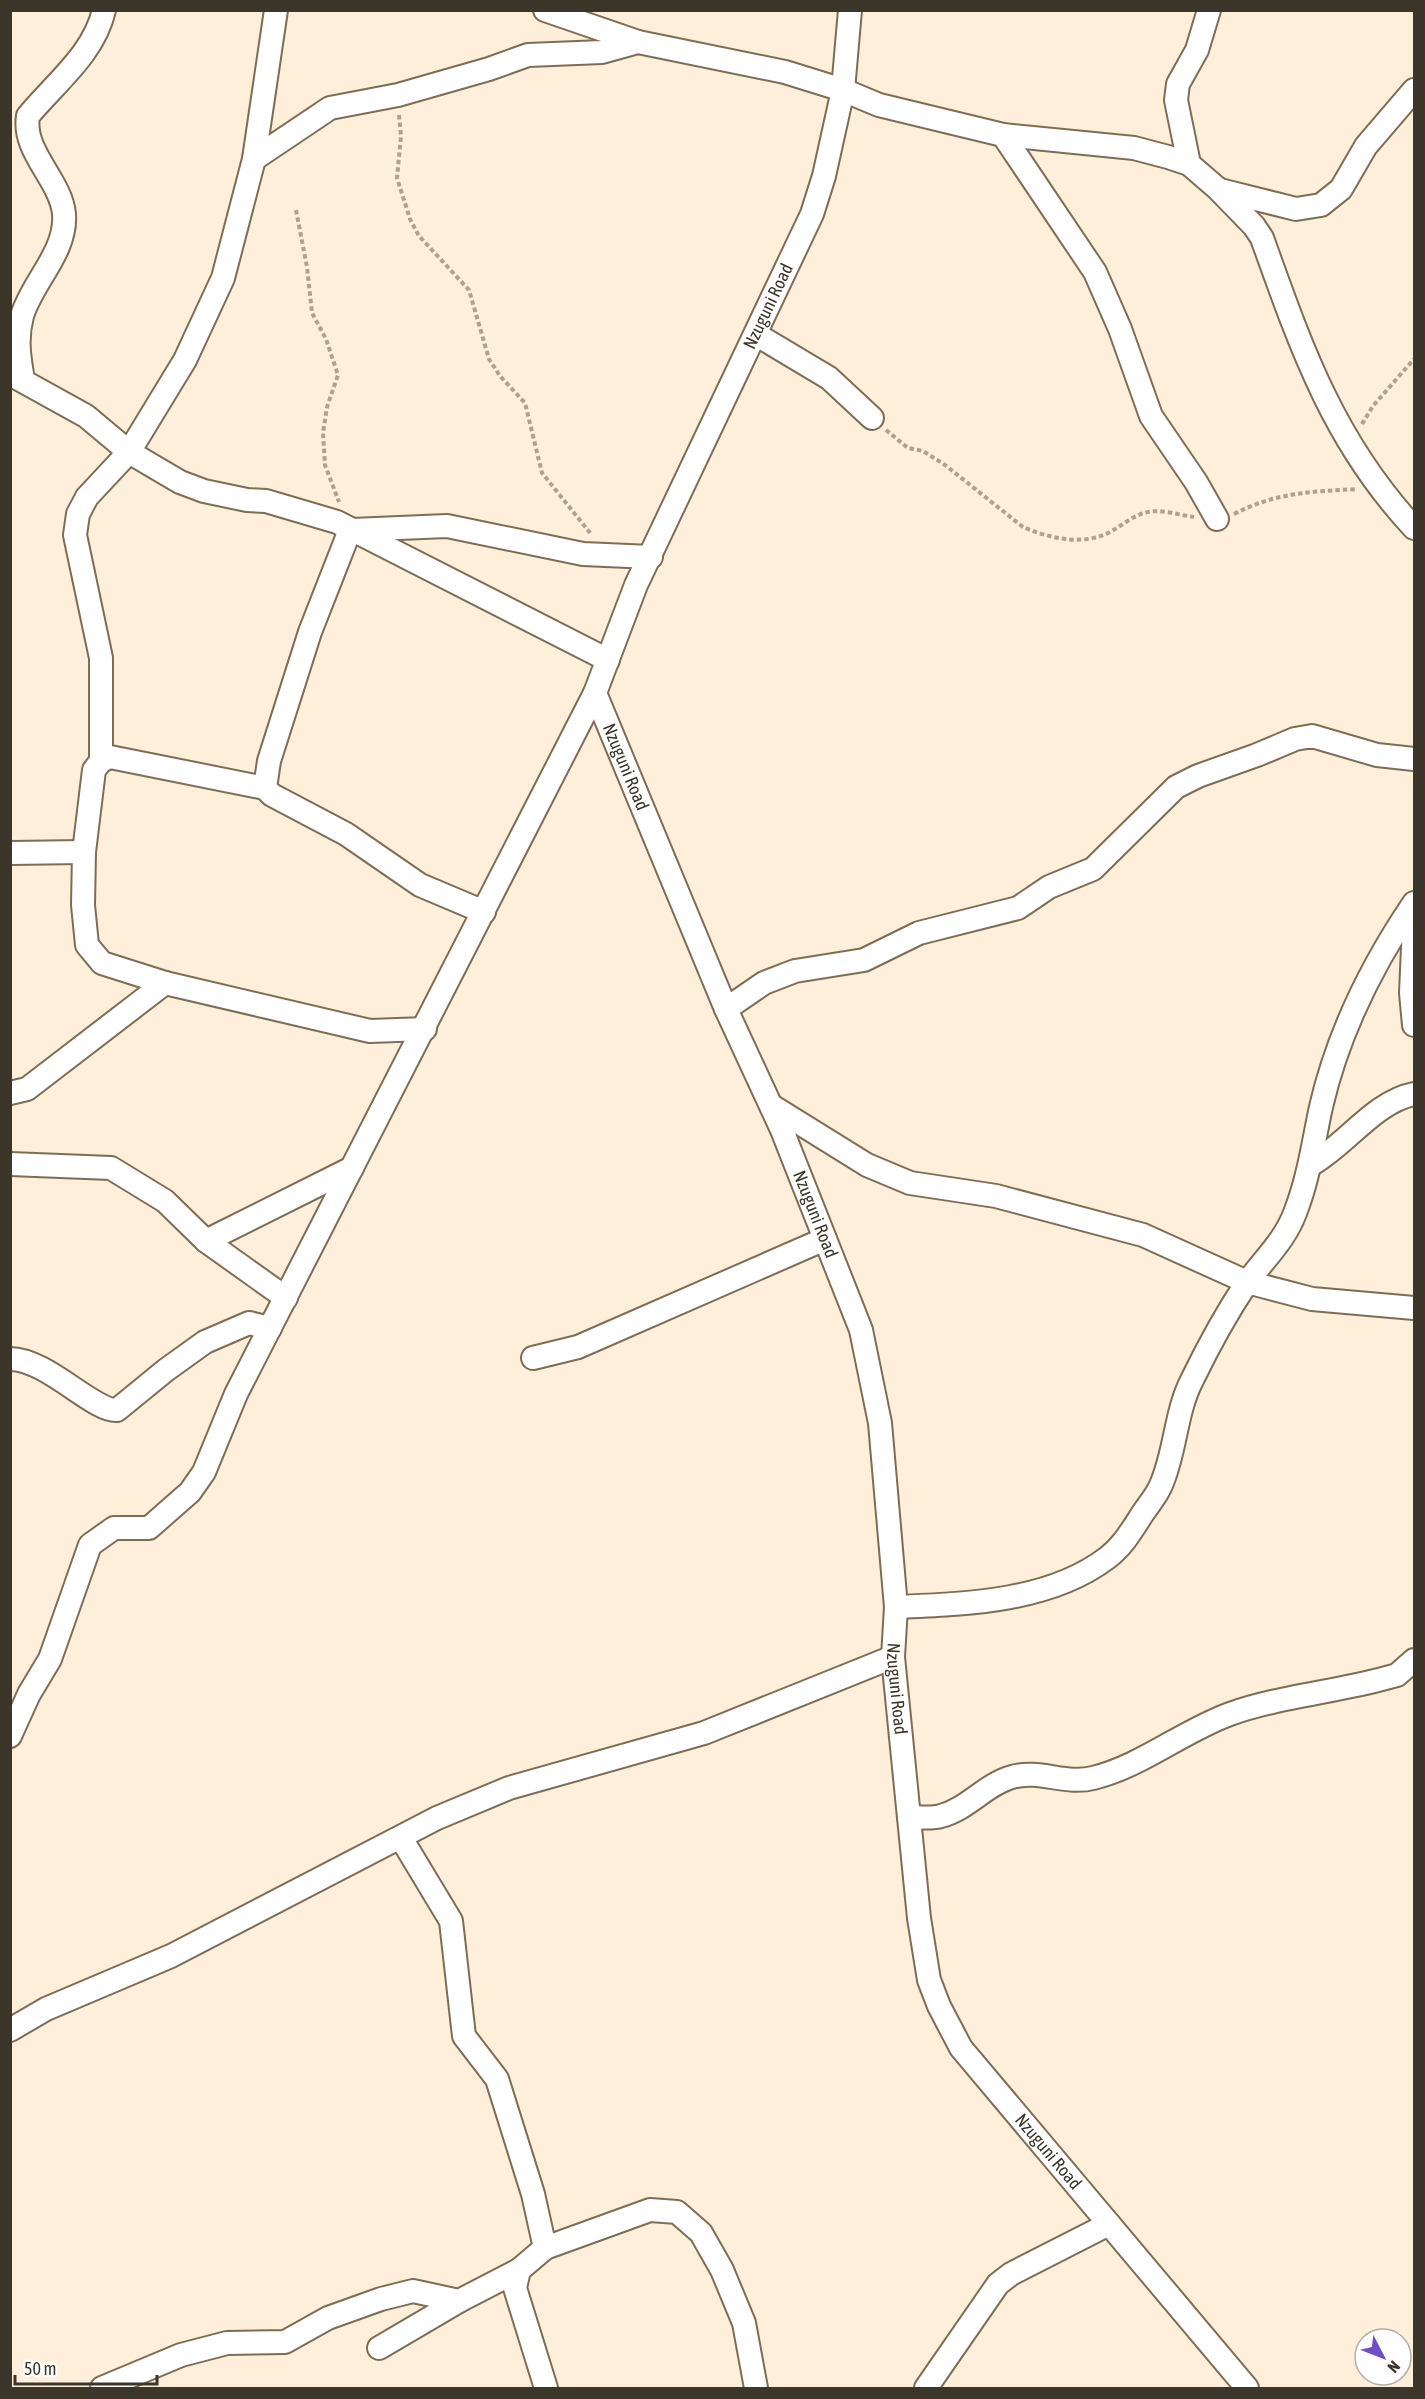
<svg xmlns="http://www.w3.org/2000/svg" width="1425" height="2399" viewBox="0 0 1425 2399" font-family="'Asap Condensed',sans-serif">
	<rect width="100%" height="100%" fill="#feefda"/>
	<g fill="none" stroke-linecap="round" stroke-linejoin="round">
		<defs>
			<g id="street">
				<path d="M545,10L638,42L785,72L843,90L879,105L1003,135L1134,148L1168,157L1189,164L1218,189L1254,226L1262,238C1301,347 1333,441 1414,528"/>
				<path d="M1003,135L1095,272L1120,329L1151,416L1196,482L1217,519"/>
				<path d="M254,159L330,108L398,95L489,69L528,55L602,52L638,42"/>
				<path d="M1189,164L1176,100L1178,84L1197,50L1209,10"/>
				<path d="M1220,190L1296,209L1321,205L1341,189L1366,146L1414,90"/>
				<path d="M757,335L829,378L872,418"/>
				<path d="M10,374L86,416L129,452L180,482L204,491L247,500L266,501L337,522L608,660"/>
				<path d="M23,380C19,357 16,338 22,316C32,282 67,252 64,214C61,180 22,152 28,116C55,83 94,54 104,10"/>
				<path d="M350,530L310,632L269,761L265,788L272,795L346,834L420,885L484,912"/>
				<path d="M352,530L447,526L583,554L651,557"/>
				<path id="s1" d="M595,693L726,1009L782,1130L861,1330L880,1423L896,1607L893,1657L919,1918L929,1980L939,2006L961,2048L1247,2388"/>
				<path d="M101,761V658L75,535L78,514L87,497L129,452L185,360L223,278L254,159L276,10"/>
				<path d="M265,788L110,757L101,761L94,770L84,852L83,905L87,945L102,963L165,983L370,1031L425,1029"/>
				<path d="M10,853L84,852"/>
				<path d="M1414,924L1411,993L1414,1025"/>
				<path d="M726,1009L764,983L795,971L864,960L919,933L1018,908L1049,887L1093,869L1176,787L1198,776L1257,755L1295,739L1312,736L1377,755L1414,759"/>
				<path d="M10,1093L27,1089L165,983"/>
				<path d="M772,1106L867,1165L910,1183L996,1196L1143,1235L1247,1282L1312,1299L1414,1308"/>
				<path d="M10,1164L111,1168L165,1201L206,1241L352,1168"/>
				<path d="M1312,1164C1347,1144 1374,1102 1414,1094"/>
				<path d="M206,1241L286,1298"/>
				<path d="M533,1358L578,1347L825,1239"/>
				<path d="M10,1359C47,1359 94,1412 117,1410L166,1370L205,1342L249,1323L270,1328"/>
				<path d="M896,1607C966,1604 1049,1602 1107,1558C1123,1546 1132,1530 1143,1513C1149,1504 1157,1495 1161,1485C1176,1451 1175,1413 1192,1380C1208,1347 1226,1314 1246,1284C1263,1260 1284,1242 1295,1213C1309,1177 1313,1144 1321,1107C1338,1033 1372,965 1414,903"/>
				<path id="s2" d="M10,1736L29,1694L50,1659L90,1545L114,1528H149L190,1492L204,1472L236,1394L595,693L636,585L812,214L824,176L843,90L850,10"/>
				<path d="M909,1817C919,1817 931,1819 941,1816C968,1809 986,1784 1012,1777C1039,1769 1066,1785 1093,1778C1142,1766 1183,1731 1230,1714C1277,1697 1335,1692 1386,1678L1397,1675L1414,1660"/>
				<path d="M401,1838L451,1921L464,2036L497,2079L533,2194L545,2248"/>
				<path d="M10,2030L46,2009L171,1956L437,1818L509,1788L704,1733L893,1657"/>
				<path d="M379,2348L459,2301L519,2270"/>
				<path d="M102,2388L181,2355L227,2343L285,2342L328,2318L381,2299L413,2291L459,2301"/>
				<path d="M546,2388L515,2288L519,2270L545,2248L650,2210L677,2212L701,2233L722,2270L744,2323L756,2388"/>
				<path d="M926,2388L998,2284L1011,2274L1109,2224"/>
			</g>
		</defs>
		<!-- street casing -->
		<use href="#street" stroke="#7d6d55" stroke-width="26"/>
		<!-- path -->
		<g stroke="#ada190" stroke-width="4" stroke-dasharray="4.5 3" stroke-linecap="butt">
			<path d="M399,115L401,136L397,178L410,219L419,236L469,290L489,359L500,376L525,403L542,473L591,534"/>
			<path d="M296,210L307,267L312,313L326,339L338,375L327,407L323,433L325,465L339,502"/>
			<path d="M1362,424L1373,406L1414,359"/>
			<path d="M886,430L908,448L923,451L945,465L1023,527C1049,538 1081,546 1108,533C1120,527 1131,517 1144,513C1159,508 1179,515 1194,517"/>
			<path d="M1234,514C1277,492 1310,492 1357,489"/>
		</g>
		<!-- street -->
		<use href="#street" stroke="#fff" stroke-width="22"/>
	</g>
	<g text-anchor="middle" stroke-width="4.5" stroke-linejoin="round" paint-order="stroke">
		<!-- street labels -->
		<g font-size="18" fill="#3c352a" stroke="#fff">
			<text dy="6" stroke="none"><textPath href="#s2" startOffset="1647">Nzuguni Road</textPath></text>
			<text dy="6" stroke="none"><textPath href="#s1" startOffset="80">Nzuguni Road</textPath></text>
			<text dy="6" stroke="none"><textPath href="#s1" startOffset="566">Nzuguni Road</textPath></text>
			<text dy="6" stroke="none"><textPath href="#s1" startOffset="1052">Nzuguni Road</textPath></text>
			<text dy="6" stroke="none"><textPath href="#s1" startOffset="1556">Nzuguni Road</textPath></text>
		</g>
	</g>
	<!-- border -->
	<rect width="1425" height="2399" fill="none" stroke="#3c352a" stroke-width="24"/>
	<!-- north arrow -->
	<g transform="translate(1383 2357) rotate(132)"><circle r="28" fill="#ffffff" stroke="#b1aeaa" stroke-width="1.5"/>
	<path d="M0-4.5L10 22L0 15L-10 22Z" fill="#704ec7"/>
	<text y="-9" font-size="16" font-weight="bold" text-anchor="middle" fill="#3c352a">N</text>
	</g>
	<!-- scale -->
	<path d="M15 2375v9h142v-9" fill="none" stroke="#3c352a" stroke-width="3"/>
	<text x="24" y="2375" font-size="18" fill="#3c352a" stroke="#ffffff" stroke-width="4.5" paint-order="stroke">50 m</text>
</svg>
